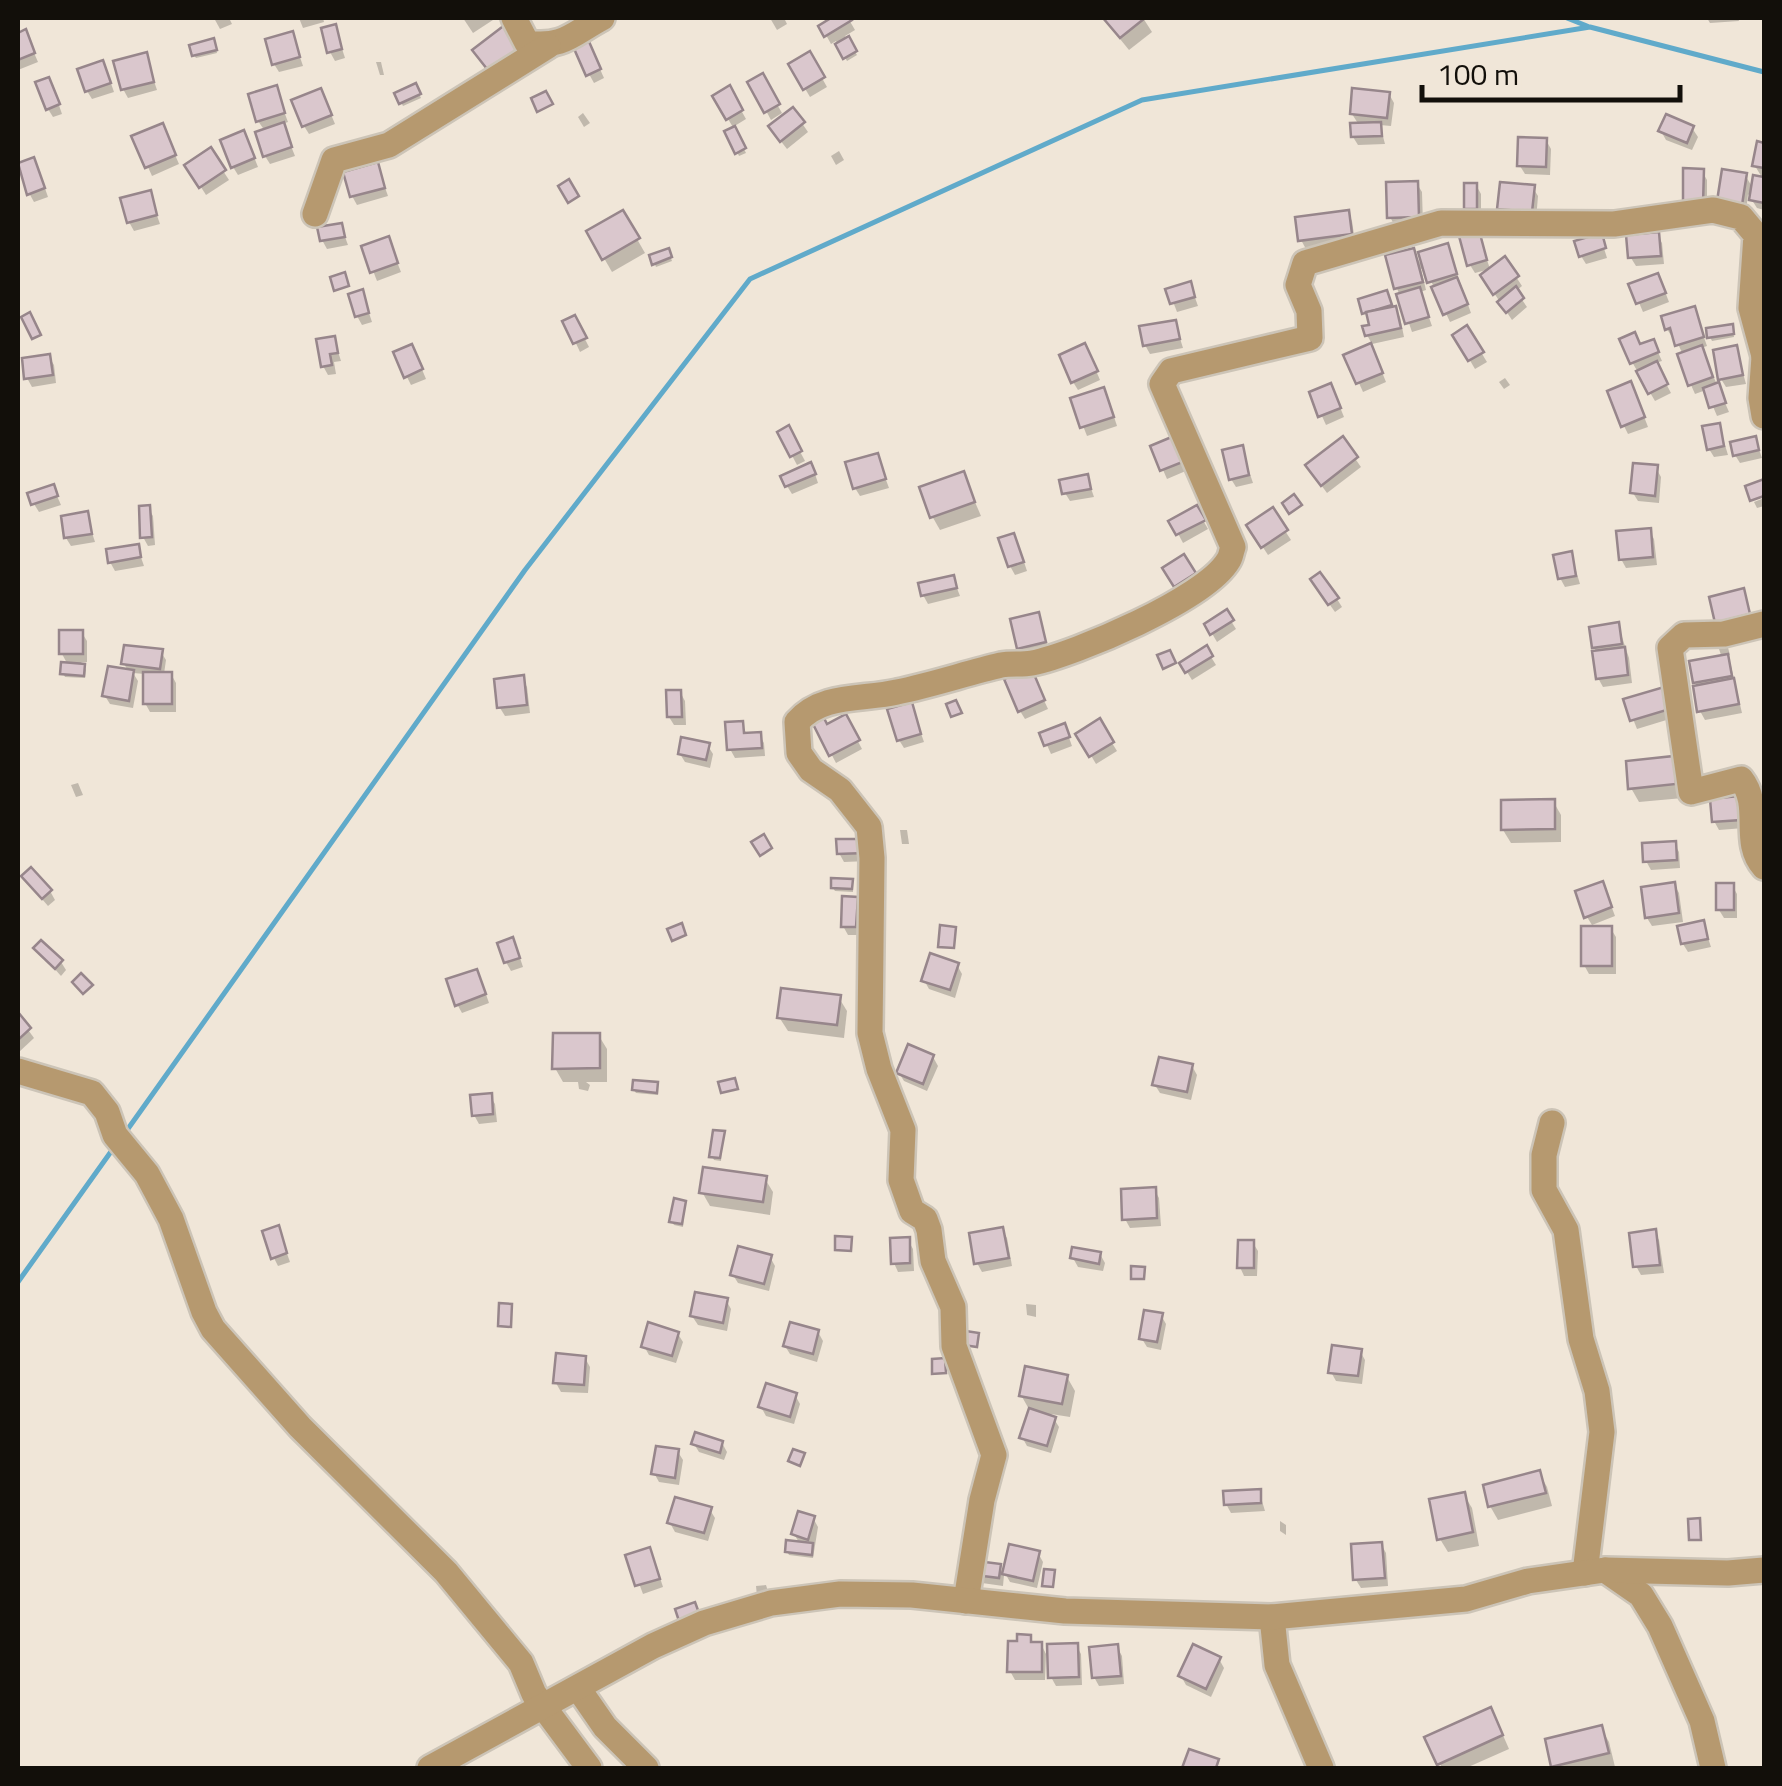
<svg xmlns="http://www.w3.org/2000/svg" width="1782" height="1786" viewBox="0 0 1782 1786" font-family="'Titillium Web',sans-serif">
	<rect width="100%" height="100%" fill="#f0e6d8"/>
	<!-- shadow -->
	<g fill="#0003">
		<path d="M214,18H229L232,24L220,29Z"/>
		<path d="M299,18H323L324,22L303,28Z"/>
		<path d="M463,18H496L473,33Z"/>
		<path d="M770,18H784L787,24L777,30Z"/>
		<path d="M836,18H848L855,30L845,36L857,55L847,61L836,41L831,44L821,26Z"/>
		<path d="M1103,18H1143L1152,32L1129,50Z"/>
		<path d="M1707,18H1738L1739,21L1710,23Z"/>
		<path d="M335,27L345,58L335,61L330,52Z"/>
		<path d="M25,32L38,62L18,70V35Z"/>
		<path d="M292,34L303,66L279,72L274,64Z"/>
		<path d="M215,45L217,53L196,58L194,55Z"/>
		<path d="M591,49L604,78L594,83L589,74Z"/>
		<path d="M145,55L157,90L128,98L123,89Z"/>
		<path d="M809,55L827,87L810,97L791,65Z"/>
		<path d="M376,62H381L384,75H380Z"/>
		<path d="M107,72L114,92L92,99L87,91Z"/>
		<path d="M751,83L771,94L782,113L771,120Z"/>
		<path d="M415,86L421,98L403,106L397,95Z"/>
		<path d="M53,88L62,114L53,117L48,109Z"/>
		<path d="M275,88L288,122L282,124L295,156L270,164L265,156V131L258,121Z"/>
		<path d="M729,89L746,119L733,127L746,153L739,156L728,132L734,129L715,97Z"/>
		<path d="M1389,94L1394,103L1391,126L1380,125L1385,144L1358,145L1353,137L1359,125L1352,114Z"/>
		<path d="M325,100L335,124L309,134L304,126Z"/>
		<path d="M793,110L808,132L787,149L776,135Z"/>
		<path d="M583,113L590,123L584,127L578,117Z"/>
		<path d="M1692,128L1698,137L1692,150L1666,140L1661,131Z"/>
		<path d="M166,134L179,164L152,176L135,138Z"/>
		<path d="M1546,140L1551,149L1550,175L1525,174L1520,166Z"/>
		<path d="M248,142L258,167L238,175L233,167Z"/>
		<path d="M1759,144L1764,145V210L1757,208L1748,194L1746,212L1724,209L1745,175L1754,190L1763,179L1755,166Z"/>
		<path d="M210,151L229,180L206,195L187,165Z"/>
		<path d="M839,151L844,160L836,165L831,156Z"/>
		<path d="M377,165L388,196L357,205L352,196Z"/>
		<path d="M38,168L48,197L34,202L29,193Z"/>
		<path d="M1702,171L1707,180V212L1685,204Z"/>
		<path d="M1417,184L1422,192L1423,225L1395,226L1390,217Z"/>
		<path d="M1476,185L1481,194V217H1471L1466,208Z"/>
		<path d="M1533,188L1538,196L1536,220L1505,217L1500,208Z"/>
		<path d="M149,193L160,224L134,231L129,222Z"/>
		<path d="M1347,212L1352,221L1355,242L1306,249L1301,240Z"/>
		<path d="M622,213L645,253L612,272L589,232Z"/>
		<path d="M341,226L348,245L327,249L322,240Z"/>
		<path d="M1478,233L1490,269L1475,273L1470,265Z"/>
		<path d="M1657,234L1662,243L1664,264L1636,266L1631,258Z"/>
		<path d="M388,239L401,272L377,281L364,247Z"/>
		<path d="M1602,242L1607,258L1586,264L1581,256Z"/>
		<path d="M1447,246L1471,313L1450,322L1425,268L1421,269L1426,290L1420,292L1432,326L1412,332L1397,288L1413,251L1422,266Z"/>
		<path d="M668,251L672,261L656,267L652,257Z"/>
		<path d="M1505,260L1522,286L1516,291L1527,307L1512,320L1488,284Z"/>
		<path d="M1190,284L1198,306L1177,312L1169,291Z"/>
		<path d="M1662,284L1669,302L1643,312L1632,286Z"/>
		<path d="M362,292L372,322L362,325L357,316Z"/>
		<path d="M1386,293L1400,317L1404,337L1372,344L1367,335L1372,327L1361,301Z"/>
		<path d="M1694,309L1707,346L1701,348L1729,412L1717,416L1706,390L1695,394L1691,385L1680,356L1683,355L1675,337H1672L1667,329Z"/>
		<path d="M574,318L589,347L580,352L566,322Z"/>
		<path d="M1175,322L1183,348L1150,354L1145,345Z"/>
		<path d="M1466,328L1487,362L1475,369L1455,335Z"/>
		<path d="M1733,330L1734,337L1712,341L1710,337Z"/>
		<path d="M334,339L341,361L334,362L336,374L328,375L323,366Z"/>
		<path d="M1640,347L1657,350L1662,361L1655,363L1671,393L1655,401L1632,362Z"/>
		<path d="M1736,348L1746,384L1726,387L1721,379Z"/>
		<path d="M1089,354L1100,380L1078,390L1073,382Z"/>
		<path d="M416,355L426,379L411,385L407,377Z"/>
		<path d="M1375,355L1386,382L1363,392L1347,356Z"/>
		<path d="M49,357L54,365L56,383L32,387L27,378Z"/>
		<path d="M1505,378L1510,385L1504,389L1499,382Z"/>
		<path d="M1635,393L1648,427L1628,434L1624,426Z"/>
		<path d="M1312,394L1335,395L1344,417L1326,425Z"/>
		<path d="M1108,398L1117,426L1087,436L1073,400Z"/>
		<path d="M1719,425L1728,455L1714,457L1709,449Z"/>
		<path d="M788,429L805,461L797,465L780,433Z"/>
		<path d="M1755,438L1762,458L1740,463L1735,455Z"/>
		<path d="M1173,439L1188,470L1167,479L1153,447Z"/>
		<path d="M1342,440L1361,467L1327,493L1313,474Z"/>
		<path d="M1241,448L1253,483L1236,487L1231,479Z"/>
		<path d="M877,456L889,488L860,496L855,488Z"/>
		<path d="M1656,468L1661,477L1659,503L1638,501L1633,493Z"/>
		<path d="M815,474L818,483L792,494L787,486Z"/>
		<path d="M963,474L981,516L940,530L932,516Z"/>
		<path d="M1087,477L1094,497L1070,501L1065,493Z"/>
		<path d="M53,487L61,505L39,512L34,504Z"/>
		<path d="M1764,498V506L1757,508L1754,502Z"/>
		<path d="M148,508L153,516L155,545L148,546L143,537Z"/>
		<path d="M1196,508L1208,529L1183,543L1172,522Z"/>
		<path d="M1272,511L1291,540L1268,555L1249,526Z"/>
		<path d="M86,514L95,542L71,546L66,538Z"/>
		<path d="M1649,530L1654,539L1657,565L1626,568L1621,559Z"/>
		<path d="M1018,544L1027,571L1015,575L1010,566Z"/>
		<path d="M137,546L144,566L115,571L110,562Z"/>
		<path d="M1571,554L1580,584L1565,587L1560,578Z"/>
		<path d="M953,578L960,596L928,604L923,595Z"/>
		<path d="M1318,588L1337,599L1342,607L1335,612Z"/>
		<path d="M1226,613L1236,629L1217,642L1207,625Z"/>
		<path d="M1038,615L1049,650L1024,656L1019,648Z"/>
		<path d="M1618,625L1629,658L1632,683L1603,687L1598,678L1595,648Z"/>
		<path d="M82,633L87,641V662H81L86,670L85,678L65,677L63,673L68,665L62,654Z"/>
		<path d="M1727,644L1730,655L1726,656L1731,666L1742,713L1705,720L1700,711L1696,682L1722,658L1718,646Z"/>
		<path d="M1206,649L1216,665L1192,680L1182,664Z"/>
		<path d="M161,652L166,660L164,674H171L176,683V712H150L145,703V674L133,673L138,681L133,708L110,704L105,696L129,672L124,664Z"/>
		<path d="M522,678L527,687L530,713L505,716L500,708Z"/>
		<path d="M1034,679L1048,709L1025,719L1020,711Z"/>
		<path d="M680,692L685,701L686,725H674L669,717Z"/>
		<path d="M1667,698L1673,718L1637,729L1626,701Z"/>
		<path d="M911,705L924,742L904,748L899,740Z"/>
		<path d="M845,717L862,749L836,763L814,721L827,727Z"/>
		<path d="M1099,722L1117,751L1096,764L1079,735Z"/>
		<path d="M742,724L747,735L759,734L764,743L765,756L735,758L730,749Z"/>
		<path d="M1042,734L1068,735L1072,746L1051,754Z"/>
		<path d="M708,746L713,754L710,768L685,762L680,754Z"/>
		<path d="M1673,759L1683,798L1639,802L1631,788Z"/>
		<path d="M78,783L83,795L76,797L71,785Z"/>
		<path d="M1738,799L1744,828L1719,830L1714,821Z"/>
		<path d="M1553,801L1561,815V842L1511,843L1503,830Z"/>
		<path d="M900,830H907L909,844H902Z"/>
		<path d="M1674,843L1679,852L1680,868L1651,870L1646,861Z"/>
		<path d="M869,850V861L844,862L839,853Z"/>
		<path d="M852,881L853,892L835,891L833,888Z"/>
		<path d="M1674,884L1679,893L1683,922L1652,926L1647,918Z"/>
		<path d="M30,885L50,891L55,900L48,906Z"/>
		<path d="M1732,885L1737,894V918H1724L1719,910Z"/>
		<path d="M1606,892L1615,916L1592,925L1587,917Z"/>
		<path d="M857,899L862,908L860,935H848L843,926Z"/>
		<path d="M1703,923L1711,947L1688,952L1683,944Z"/>
		<path d="M1611,929L1616,937V974H1589L1584,965Z"/>
		<path d="M36,948L61,962L66,970L61,976Z"/>
		<path d="M517,949L523,967L511,971L506,962Z"/>
		<path d="M957,965L962,974L955,998L929,989L924,980Z"/>
		<path d="M481,980L489,1003L462,1013L457,1004Z"/>
		<path d="M839,998L847,1011L844,1038L788,1031L779,1017Z"/>
		<path d="M18,1016L34,1038L18,1053Z"/>
		<path d="M599,1036L607,1049V1082H586L590,1085L588,1091L579,1089L578,1082H563L555,1068Z"/>
		<path d="M933,1057L938,1066L927,1091L904,1081L899,1073Z"/>
		<path d="M1192,1066L1197,1075L1191,1100L1160,1093L1155,1085Z"/>
		<path d="M656,1085L658,1095L636,1093L634,1090Z"/>
		<path d="M490,1096L495,1104L497,1122L479,1124L474,1115Z"/>
		<path d="M723,1134L721,1161L714,1160L712,1156Z"/>
		<path d="M765,1179L773,1192L770,1215L710,1206L702,1192Z"/>
		<path d="M1154,1189L1159,1198L1161,1226L1130,1228L1125,1219Z"/>
		<path d="M685,1203L683,1227L674,1225L672,1222Z"/>
		<path d="M278,1228L290,1262L278,1266L274,1258Z"/>
		<path d="M1002,1230L1007,1238L1012,1266L982,1272L977,1263Z"/>
		<path d="M1654,1232L1659,1240L1664,1273L1641,1275L1636,1266Z"/>
		<path d="M908,1240L913,1249L914,1271L898,1272L894,1263Z"/>
		<path d="M1253,1243L1258,1251L1257,1276H1244L1240,1267Z"/>
		<path d="M1100,1254L1105,1263L1103,1271L1078,1267L1073,1258Z"/>
		<path d="M770,1257L775,1266L769,1291L738,1283L733,1275Z"/>
		<path d="M726,1300L731,1309L727,1331L698,1325L692,1316Z"/>
		<path d="M1026,1304L1036,1305V1317L1027,1315Z"/>
		<path d="M1161,1315L1166,1324L1161,1350L1147,1347L1142,1339Z"/>
		<path d="M818,1332L823,1341L817,1362L790,1354L785,1346Z"/>
		<path d="M678,1334L683,1342L676,1363L649,1355L644,1346Z"/>
		<path d="M1360,1351L1365,1360L1362,1384L1336,1381L1331,1372Z"/>
		<path d="M585,1358L590,1367L588,1393L561,1392L556,1383Z"/>
		<path d="M1067,1377L1075,1391L1070,1417L1051,1414L1059,1427L1051,1453L1027,1446L1022,1437L1030,1411L1021,1395Z"/>
		<path d="M795,1395L800,1404L794,1424L766,1416L761,1407Z"/>
		<path d="M722,1443L727,1452L724,1460L699,1452L694,1444Z"/>
		<path d="M678,1452L683,1460L679,1485L659,1482L654,1473Z"/>
		<path d="M1539,1473L1547,1487L1552,1506L1498,1520L1490,1506Z"/>
		<path d="M1259,1491L1265,1511L1231,1513L1226,1504Z"/>
		<path d="M1464,1495L1472,1508L1479,1546L1448,1552L1440,1539Z"/>
		<path d="M710,1510L715,1518L708,1541L675,1532L670,1523Z"/>
		<path d="M813,1518L818,1527L813,1558L789,1555L787,1551L800,1544L794,1534Z"/>
		<path d="M1280,1521L1286,1525V1535L1280,1531Z"/>
		<path d="M1381,1544L1386,1553L1388,1586L1361,1588L1356,1580Z"/>
		<path d="M1038,1553L1043,1562L1037,1588L1010,1582L1005,1573Z"/>
		<path d="M629,1557L654,1559L663,1587L643,1594Z"/>
		<path d="M999,1566L1004,1575L1003,1586L982,1583L977,1574Z"/>
		<path d="M766,1585L770,1598L757,1596L756,1586Z"/>
		<path d="M1030,1637L1034,1644H1041L1046,1654L1045,1680H1015L1010,1671Z"/>
		<path d="M1076,1645L1081,1654L1082,1685L1056,1686L1051,1677Z"/>
		<path d="M1117,1647L1122,1656L1124,1684L1099,1686L1094,1677Z"/>
		<path d="M1219,1659L1224,1668L1211,1697L1186,1685L1181,1676Z"/>
		<path d="M1498,1724L1509,1749L1466,1768H1442L1428,1738Z"/>
		<path d="M1601,1728L1609,1742L1615,1767L1555,1768L1548,1741Z"/>
	</g>
	<g fill="none" stroke-linecap="round" stroke-linejoin="round">
		<!-- stream -->
		<g stroke="#60aaca" stroke-width="5">
			<path d="M1567,18L1587,26"/>
			<path d="M125,1133L525,570L750,279L1142,100L1590,27L1764,72"/>
			<path d="M18,1282L115,1146"/>
		</g>
	</g>
	<!-- building -->
	<g fill="#dac7cd" stroke="#97868b" stroke-width="2.5">
		<path d="M831,18H851L852,20L824,37L818,26Z"/>
		<path d="M1103,18H1145L1120,38Z"/>
		<path d="M336,24L342,49L327,53L321,28Z"/>
		<path d="M506,24L525,48L491,74L472,50Z"/>
		<path d="M26,29L35,53L18,60V33Z"/>
		<path d="M293,31L300,57L272,65L265,39Z"/>
		<path d="M849,36L857,51L843,59L835,44Z"/>
		<path d="M587,37L601,69L586,76L572,44Z"/>
		<path d="M214,38L217,50L192,56L189,45Z"/>
		<path d="M810,51L825,77L803,90L788,64Z"/>
		<path d="M147,52L154,82L121,90L113,61Z"/>
		<path d="M103,60L111,83L85,92L77,69Z"/>
		<path d="M763,73L780,104L764,113L747,82Z"/>
		<path d="M49,77L60,104L46,110L35,82Z"/>
		<path d="M416,83L421,94L399,104L394,93Z"/>
		<path d="M277,85L285,113L256,122L248,94Z"/>
		<path d="M730,85L743,110L726,120L712,96Z"/>
		<path d="M321,88L332,115L302,127L291,100Z"/>
		<path d="M1352,88L1390,92L1387,118L1350,114Z"/>
		<path d="M546,91L553,104L537,112L531,98Z"/>
		<path d="M793,107L805,122L780,142L768,126Z"/>
		<path d="M1666,114L1694,126L1687,143L1658,131Z"/>
		<path d="M284,122L292,147L263,157L255,132Z"/>
		<path d="M1381,122L1382,136L1351,137L1350,123Z"/>
		<path d="M163,123L176,155L145,168L131,136Z"/>
		<path d="M735,126L746,148L735,154L724,131Z"/>
		<path d="M244,130L255,158L231,168L220,140Z"/>
		<path d="M1518,137L1547,138L1546,167L1517,166Z"/>
		<path d="M1757,141L1764,143V168L1752,166Z"/>
		<path d="M211,147L226,170L199,188L184,165Z"/>
		<path d="M34,157L45,188L27,195L18,163Z"/>
		<path d="M378,162L385,188L350,197L343,172Z"/>
		<path d="M1683,168L1704,169L1703,204L1683,205Z"/>
		<path d="M1722,169L1747,173L1742,205L1717,201Z"/>
		<path d="M1753,175L1764,177V203L1749,200Z"/>
		<path d="M569,179L579,196L568,203L558,186Z"/>
		<path d="M1418,181L1419,217L1387,218L1386,182Z"/>
		<path d="M1500,182L1535,185L1532,212L1497,209Z"/>
		<rect x="1464" y="183" width="13" height="26"/>
		<path d="M151,190L157,215L127,223L120,198Z"/>
		<path d="M623,210L640,238L602,260L586,231Z"/>
		<path d="M1349,210L1352,234L1298,241L1295,217Z"/>
		<path d="M342,223L345,237L320,241L317,227Z"/>
		<path d="M1479,230L1487,260L1467,266L1459,236Z"/>
		<path d="M1659,232L1661,256L1628,258L1626,235Z"/>
		<path d="M1602,233L1606,248L1579,257L1574,241Z"/>
		<path d="M389,236L398,263L370,273L361,246Z"/>
		<path d="M1448,243L1457,274L1427,283L1418,252Z"/>
		<path d="M669,248L672,257L652,265L649,255Z"/>
		<path d="M1414,248L1423,282L1394,289L1385,255Z"/>
		<path d="M1505,256L1519,276L1493,295L1480,275Z"/>
		<path d="M345,272L349,286L334,291L330,277Z"/>
		<path d="M1658,273L1666,293L1636,304L1628,284Z"/>
		<path d="M1457,277L1468,304L1443,315L1431,287Z"/>
		<path d="M1191,281L1195,297L1170,304L1165,289Z"/>
		<path d="M1516,286L1524,298L1506,313L1497,302Z"/>
		<path d="M1420,287L1429,317L1405,324L1396,294Z"/>
		<path d="M363,289L369,313L355,317L348,294Z"/>
		<path d="M1387,290L1392,305L1362,314L1358,299Z"/>
		<path d="M1396,306L1401,328L1365,336L1362,326L1369,325L1366,312Z"/>
		<path d="M1695,306L1704,337L1675,346L1670,328L1665,330L1661,316Z"/>
		<path d="M30,312L41,335L32,339L21,317Z"/>
		<path d="M575,315L587,338L573,344L562,321Z"/>
		<path d="M1176,320L1180,339L1143,346L1139,326Z"/>
		<path d="M1733,324L1734,334L1707,338L1706,328Z"/>
		<path d="M1467,325L1484,352L1468,361L1452,335Z"/>
		<path d="M1635,332L1640,344L1654,339L1659,352L1630,364L1619,339Z"/>
		<path d="M335,336L338,353L330,354L332,365L321,367L316,339Z"/>
		<path d="M1085,343L1098,371L1071,383L1059,355Z"/>
		<path d="M1371,343L1383,373L1356,384L1343,355Z"/>
		<path d="M412,344L423,369L404,378L393,352Z"/>
		<path d="M1702,345L1713,377L1688,386L1677,354Z"/>
		<path d="M1737,345L1743,375L1718,380L1713,350Z"/>
		<path d="M50,354L53,375L24,379L22,358Z"/>
		<path d="M1657,361L1668,384L1648,394L1636,371Z"/>
		<path d="M1631,381L1645,417L1621,427L1607,391Z"/>
		<path d="M1719,382L1726,403L1709,408L1703,388Z"/>
		<path d="M1331,383L1341,408L1318,417L1309,392Z"/>
		<path d="M1104,387L1114,417L1080,428L1070,398Z"/>
		<path d="M1720,423L1724,446L1707,450L1702,426Z"/>
		<path d="M789,425L802,451L790,457L777,432Z"/>
		<path d="M1174,436L1185,461L1160,471L1150,446Z"/>
		<path d="M1343,436L1358,457L1321,486L1305,465Z"/>
		<path d="M1756,436L1759,450L1733,456L1730,442Z"/>
		<path d="M1243,445L1249,475L1229,480L1222,450Z"/>
		<path d="M878,453L886,479L853,489L845,462Z"/>
		<path d="M811,462L816,474L785,487L780,476Z"/>
		<path d="M1633,463L1658,465L1655,496L1630,493Z"/>
		<path d="M964,471L975,502L930,518L919,487Z"/>
		<path d="M1088,474L1091,489L1062,494L1059,480Z"/>
		<path d="M1764,479V496L1750,501L1745,486Z"/>
		<path d="M54,484L58,496L31,505L27,493Z"/>
		<path d="M1294,494L1302,505L1289,514L1282,503Z"/>
		<path d="M150,505L152,537L140,538L139,506Z"/>
		<path d="M1197,505L1206,520L1176,535L1168,521Z"/>
		<path d="M1273,507L1288,530L1261,548L1246,525Z"/>
		<path d="M88,511L92,534L64,538L61,516Z"/>
		<path d="M1651,528L1653,557L1619,560L1616,531Z"/>
		<path d="M1014,533L1024,562L1008,567L998,538Z"/>
		<path d="M139,544L141,557L108,563L106,549Z"/>
		<path d="M1572,551L1576,576L1558,579L1553,555Z"/>
		<path d="M1184,554L1196,573L1174,587L1162,568Z"/>
		<path d="M1320,572L1339,598L1328,605L1310,579Z"/>
		<path d="M954,575L957,588L921,596L918,583Z"/>
		<path d="M1744,588L1750,614L1715,623L1709,597Z"/>
		<path d="M1227,609L1234,620L1210,635L1204,624Z"/>
		<path d="M1039,612L1046,642L1017,649L1010,619Z"/>
		<path d="M1619,622L1622,644L1592,648L1589,627Z"/>
		<rect x="59" y="630" width="24" height="24"/>
		<path d="M124,645L163,649L160,669L121,664Z"/>
		<path d="M1207,645L1213,656L1185,673L1179,663Z"/>
		<path d="M1625,647L1628,675L1596,679L1592,651Z"/>
		<path d="M1170,650L1176,663L1163,669L1157,655Z"/>
		<path d="M1728,654L1732,676L1693,683L1689,661Z"/>
		<path d="M61,662L85,664L84,676L60,674Z"/>
		<path d="M108,666L134,670L129,701L102,696Z"/>
		<path d="M1031,667L1045,700L1018,712L1004,679Z"/>
		<rect x="143" y="672" width="29" height="32"/>
		<path d="M524,675L527,705L497,708L494,679Z"/>
		<path d="M1734,678L1739,704L1697,712L1693,686Z"/>
		<path d="M1664,687L1670,709L1630,721L1623,699Z"/>
		<path d="M666,690H681L682,717H667Z"/>
		<path d="M956,700L962,713L951,717L946,704Z"/>
		<path d="M912,702L921,734L897,741L887,709Z"/>
		<path d="M822,714L827,724L846,714L860,740L829,756L811,720Z"/>
		<path d="M1100,718L1114,742L1089,757L1075,734Z"/>
		<path d="M743,721L744,733L761,732L762,748L727,750L725,722Z"/>
		<path d="M1065,723L1070,737L1044,746L1039,733Z"/>
		<path d="M681,737L710,743L706,760L678,754Z"/>
		<path d="M1674,756L1676,784L1628,789L1626,761Z"/>
		<path d="M1739,796L1741,820L1712,822L1710,799Z"/>
		<path d="M1555,799V829L1501,830V800Z"/>
		<path d="M764,834L772,848L760,856L751,842Z"/>
		<path d="M836,839H865V853L837,854Z"/>
		<path d="M1676,841L1677,860L1643,862L1642,843Z"/>
		<path d="M31,867L52,890L42,899L21,876Z"/>
		<path d="M831,878L853,879L852,889L831,888Z"/>
		<path d="M1603,881L1612,907L1584,918L1575,891Z"/>
		<path d="M1675,882L1679,913L1645,918L1641,887Z"/>
		<rect x="1716" y="883" width="18" height="27"/>
		<path d="M842,896L858,897L856,927H841Z"/>
		<path d="M1704,920L1708,939L1681,944L1677,926Z"/>
		<path d="M682,923L686,935L672,941L667,929Z"/>
		<path d="M940,925L956,927L954,948L938,947Z"/>
		<rect x="1581" y="926" width="31" height="40"/>
		<path d="M513,937L520,958L504,963L497,943Z"/>
		<path d="M41,940L63,960L55,969L33,948Z"/>
		<path d="M930,953L959,963L950,990L921,981Z"/>
		<path d="M477,969L486,994L455,1006L446,979Z"/>
		<path d="M81,973L93,985L83,994L72,982Z"/>
		<path d="M781,988L841,995L837,1025L777,1018Z"/>
		<path d="M18,1012L31,1028L18,1040Z"/>
		<path d="M553,1033H600V1068L552,1069Z"/>
		<path d="M908,1044L934,1055L923,1084L896,1073Z"/>
		<path d="M1159,1057L1193,1064L1187,1092L1152,1085Z"/>
		<path d="M735,1078L738,1089L721,1093L718,1082Z"/>
		<path d="M633,1080L658,1082L657,1093L632,1090Z"/>
		<path d="M492,1093L493,1114L472,1116L470,1095Z"/>
		<path d="M713,1130L725,1131L720,1158L709,1157Z"/>
		<path d="M703,1167L767,1176L763,1202L699,1193Z"/>
		<path d="M1156,1187L1157,1218L1122,1220L1121,1189Z"/>
		<path d="M674,1198L686,1201L682,1224L669,1222Z"/>
		<path d="M279,1225L287,1253L271,1259L262,1231Z"/>
		<path d="M1003,1227L1009,1258L974,1264L969,1233Z"/>
		<path d="M1656,1229L1660,1265L1633,1267L1629,1233Z"/>
		<path d="M835,1236L852,1237L851,1251L835,1250Z"/>
		<path d="M910,1237V1263L891,1264L890,1238Z"/>
		<path d="M1238,1240H1254V1268H1237Z"/>
		<path d="M738,1246L772,1255L764,1284L730,1275Z"/>
		<path d="M1072,1247L1101,1252L1099,1264L1070,1258Z"/>
		<path d="M1131,1266L1145,1267L1144,1279H1131Z"/>
		<path d="M695,1292L728,1298L723,1323L690,1316Z"/>
		<path d="M499,1303L512,1304L511,1327L498,1326Z"/>
		<path d="M1144,1310L1163,1313L1157,1342L1139,1339Z"/>
		<path d="M648,1322L679,1332L672,1356L641,1347Z"/>
		<path d="M790,1322L819,1330L813,1354L783,1346Z"/>
		<path d="M966,1331L979,1333L977,1347L963,1345Z"/>
		<path d="M1332,1345L1362,1349L1358,1376L1328,1373Z"/>
		<path d="M556,1353L586,1356L584,1385L553,1383Z"/>
		<path d="M945,1358L946,1373L932,1374V1359Z"/>
		<path d="M1025,1366L1068,1375L1062,1404L1019,1396Z"/>
		<path d="M766,1383L797,1393L790,1417L758,1407Z"/>
		<path d="M1029,1408L1056,1417L1047,1446L1019,1438Z"/>
		<path d="M695,1432L723,1441L720,1453L691,1444Z"/>
		<path d="M656,1446L679,1449L675,1478L651,1474Z"/>
		<path d="M793,1449L805,1453L800,1466L788,1461Z"/>
		<path d="M1540,1470L1546,1493L1488,1507L1483,1485Z"/>
		<path d="M1261,1489V1503L1224,1505L1223,1491Z"/>
		<path d="M1465,1492L1473,1532L1437,1540L1429,1499Z"/>
		<path d="M675,1497L712,1507L704,1533L667,1523Z"/>
		<path d="M798,1511L815,1516L808,1540L791,1534Z"/>
		<path d="M1700,1518L1701,1540H1689L1688,1519Z"/>
		<path d="M786,1540L813,1543L812,1555L785,1552Z"/>
		<path d="M1382,1542L1385,1578L1353,1580L1351,1544Z"/>
		<path d="M1009,1544L1040,1551L1033,1581L1002,1574Z"/>
		<path d="M650,1547L660,1579L635,1586L625,1555Z"/>
		<path d="M977,1561L1001,1564L999,1578L975,1575Z"/>
		<path d="M1044,1569L1055,1570L1053,1587L1042,1586Z"/>
		<path d="M695,1602L699,1613L679,1621L675,1609Z"/>
		<path d="M1017,1634L1031,1635V1642H1042V1672H1007L1008,1641H1017Z"/>
		<path d="M1078,1643L1079,1677L1048,1678L1047,1644Z"/>
		<path d="M1118,1644L1121,1676L1092,1678L1089,1647Z"/>
		<path d="M1193,1644L1221,1657L1206,1689L1178,1676Z"/>
		<path d="M1491,1707L1503,1735L1437,1765L1424,1737Z"/>
		<path d="M1602,1725L1609,1753L1551,1767L1545,1739Z"/>
		<path d="M1189,1749L1219,1759L1216,1768H1182Z"/>
	</g>
	<g fill="none" stroke-linecap="round" stroke-linejoin="round">
		<defs>
			<g id="minor">
				<path d="M514,18L527,43C564,48 572,34 602,18"/>
				<path d="M315,214L334,160L389,145L548,46"/>
				<path d="M1764,357L1761,398L1764,416"/>
				<path d="M1764,624L1724,634L1684,635L1670,648L1691,792L1741,779C1763,807 1741,841 1764,867"/>
				<path d="M18,1071L92,1093L107,1112L115,1135L147,1174L171,1219L204,1312L213,1329L300,1427L446,1572L521,1663L534,1694L589,1768"/>
				<path d="M1552,1123L1544,1155V1190L1566,1230L1581,1339L1597,1391L1602,1432L1585,1573"/>
				<path d="M1605,1570L1641,1595L1660,1626L1702,1721L1713,1768"/>
				<path d="M966,1601L982,1500L994,1455L954,1346L953,1307L933,1261L929,1230L925,1219L912,1211L901,1180L903,1130L879,1069L870,1033L872,858L869,827L840,790L811,770L799,753L797,722C822,693 863,700 897,692C932,685 967,673 1001,665C1011,663 1022,665 1032,663C1076,654 1205,599 1228,561C1231,557 1231,552 1233,547L1162,384L1171,371L1310,338L1309,311L1298,285L1305,263L1441,223L1614,224L1713,210L1741,217L1756,235L1751,308L1764,356"/>
				<path d="M1272,1617L1277,1665L1321,1768"/>
				<path d="M578,1688L605,1727L646,1768"/>
				<path d="M430,1768L653,1646L704,1623L771,1603L840,1594L912,1595L1065,1611L1272,1617L1466,1599L1528,1581L1605,1570L1728,1573L1764,1570"/>
			</g>
		</defs>
		<!-- minor casing -->
		<use href="#minor" stroke="#ccc4b7" stroke-width="30"/>
		<!-- minor -->
		<use href="#minor" stroke="#b6996f" stroke-width="25"/>
	</g>
	<!-- border -->
	<rect width="1782" height="1786" fill="none" stroke="#120f0a" stroke-width="40"/>
	<!-- scale -->
	<path d="M1422 85v15h258v-15" fill="none" stroke="#120f0a" stroke-width="5"/>
	<text x="1437" y="85" font-size="30" fill="#120f0a" stroke="#f0e6d8" stroke-width="8" paint-order="stroke">100 m</text>
</svg>
